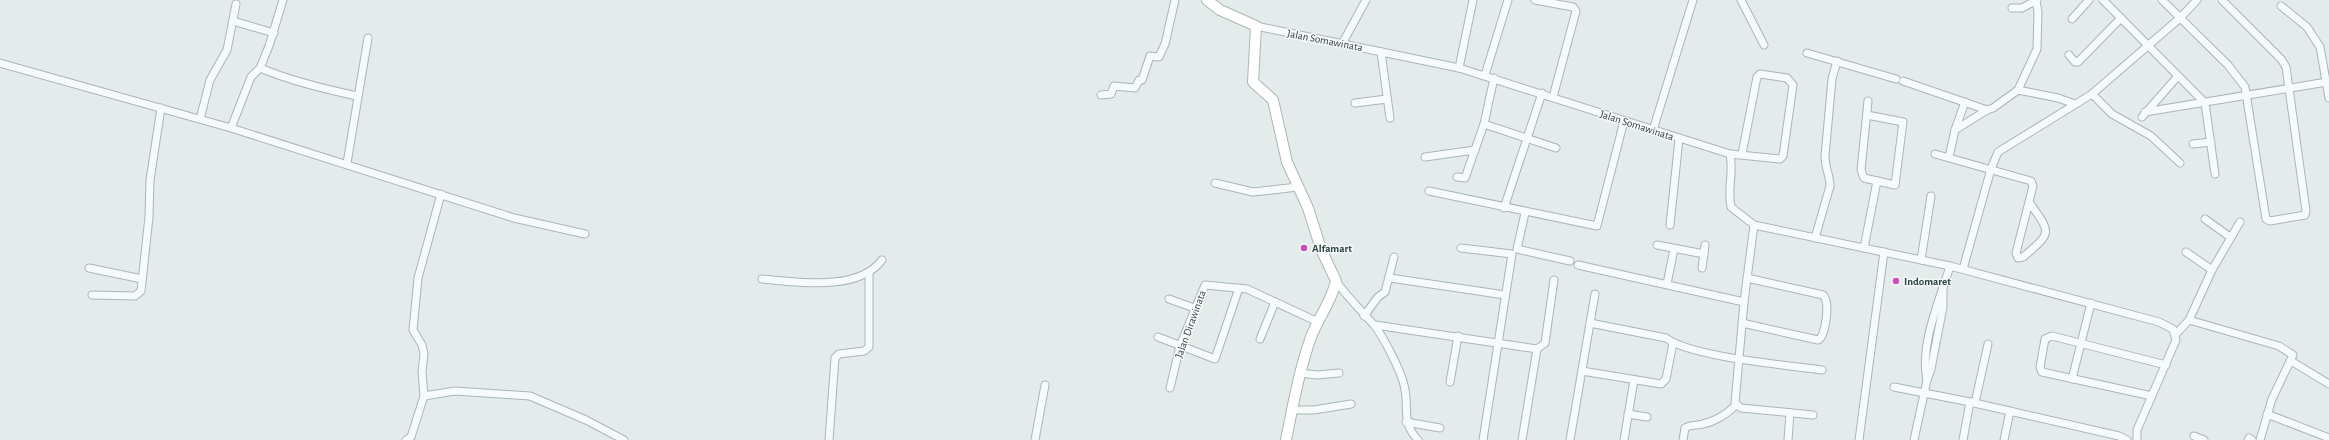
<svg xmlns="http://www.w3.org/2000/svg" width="2329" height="440" viewBox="0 0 2329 440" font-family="'Alegreya Sans',sans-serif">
	<rect width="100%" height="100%" fill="#e4eceb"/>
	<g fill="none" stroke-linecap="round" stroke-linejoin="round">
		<defs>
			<g id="street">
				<path d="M1535,0L1573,7L1576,11L1553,97"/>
				<path d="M1741,0L1764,45"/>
				<path d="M2103,0L2205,103L2215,174"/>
				<path d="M2162,0L2228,65L2245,87L2266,219L2270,221L2305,215L2306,211L2286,67L2281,59L2222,0"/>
				<path d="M2281,6L2307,27L2320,47L2329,98"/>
				<path d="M2012,8H2022L2037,0"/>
				<path d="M2072,19L2089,0"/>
				<path d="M233,21L274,33"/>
				<path d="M1256,26L1459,68L1730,154C1734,172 1727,189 1731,207L1754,225L1950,266L2159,322L2173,329L2176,340L2137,430V440"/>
				<path d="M1342,44L1366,0"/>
				<path d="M1381,52L1390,118"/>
				<path d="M1807,53L1896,79"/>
				<path d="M2069,55L2075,62H2078L2121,18"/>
				<path d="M0,63L231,128L514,218L585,234"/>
				<path d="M260,68C291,81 324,89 357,96"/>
				<path d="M1459,68L1473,0"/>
				<path d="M1485,75L1508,0"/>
				<path d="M1903,81L1987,110L1993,108L2018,90L2058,98L2075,104"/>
				<path d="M2018,90L2037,49L2038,12L2036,1"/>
				<path d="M2092,94L2112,114L2151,136L2180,163"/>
				<path d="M1101,95L1111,94L1114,86L1135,88L1139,80H1142L1150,56L1159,57L1165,44L1175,0"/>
				<path d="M1355,103L1387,99"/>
				<path d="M2145,112L2327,82"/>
				<path d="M1867,115L1903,122L1895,185L1864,178L1861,170L1868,101"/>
				<path d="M2142,117L2178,76"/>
				<path d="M200,119L210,80L227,50L236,4"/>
				<path d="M1484,124L1556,148"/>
				<path d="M231,128L251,77L260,68L269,46L283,0"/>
				<path d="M1653,130L1693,0"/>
				<path d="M1955,130L1987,110"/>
				<path d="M2193,144L2211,142"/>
				<path d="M1730,154L1780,159L1783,156L1793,85L1787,78L1760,74L1757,77L1742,154"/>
				<path d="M1935,154L2031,181L2033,186L2016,253L2018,258L2023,257C2053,232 2051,233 2029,202"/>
				<path d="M1425,157L1475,150"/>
				<path d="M1949,157L1955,130L1965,102"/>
				<path d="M347,163L368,38"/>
				<path d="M1457,177L1465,178L1484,124L1494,78"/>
				<path d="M1215,183L1253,192L1298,187"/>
				<path d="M1429,191L1597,226L1624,121"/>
				<path d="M1504,208L1542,93"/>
				<path d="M1525,213L1517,249L1570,261"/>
				<path d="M2205,219L2230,237"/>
				<path d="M1670,225L1679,139"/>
				<path d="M1754,225L1744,302L1735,403L1741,408L1813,415"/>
				<path d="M1815,238L1830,186C1830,175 1825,169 1825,156L1832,79L1837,61"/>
				<path d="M1657,245L1704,254"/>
				<path d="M1461,248L1512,254L1483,440"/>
				<path d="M1864,248L1877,181"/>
				<path d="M2186,252L2212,270"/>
				<path d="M1921,260L1931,196"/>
				<path d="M1578,265L1744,302"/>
				<path d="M89,268L142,279"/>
				<path d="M1702,268L1705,245"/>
				<path d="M1963,269L1991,169L1998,152L2092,94L2180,18L2197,0"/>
				<path d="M1390,278L1505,295"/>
				<path d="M762,279C798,282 858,292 882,260"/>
				<path d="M1336,281C1347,297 1361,310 1374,325C1383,336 1401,371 1404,385C1410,407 1400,421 1418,440"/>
				<path d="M1667,284L1674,249"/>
				<path d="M92,295L135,296L141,291L149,217L150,180L161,108"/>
				<path d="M1169,299L1194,308"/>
				<path d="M1364,316L1378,297L1385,292L1394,257"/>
				<path d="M2189,320L2279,346L2293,355L2272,399L2260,440"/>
				<path d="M1590,323L1666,338C1691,357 1787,365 1822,370"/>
				<path d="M1742,323L1818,340C1825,338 1831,302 1823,295L1747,278"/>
				<path d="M1375,325L1537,349L1545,343L1554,280"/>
				<path d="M2176,334L2189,320L2212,270L2240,222"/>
				<path d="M1158,337L1215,359L1239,288"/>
				<path d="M1260,339L1275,302"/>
				<path d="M2291,361L2329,384"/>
				<path d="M1582,371L1661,384L1666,379L1673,343"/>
				<path d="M1299,373L1317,375L1339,373"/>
				<path d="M2072,379L2091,303"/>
				<path d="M1927,380C1919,346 1940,299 1950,266"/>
				<path d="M1450,382L1458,336"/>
				<path d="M1894,387L1970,402L2119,436L2127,440"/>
				<path d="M1170,388L1180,346L1205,285L1247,289L1318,322"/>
				<path d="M424,396L455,391L530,396L586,420L624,440"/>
				<path d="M2152,396L2042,372L2040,367L2045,339L2052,336L2166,365"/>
				<path d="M1975,403L1988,344"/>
				<path d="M1291,410H1314L1351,404"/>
				<path d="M1628,414L1647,417"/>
				<path d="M2267,414L2329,438"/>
				<path d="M1406,422L1440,428"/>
				<path d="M2194,436L2204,440"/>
				<path d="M406,440L411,437L424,396L422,372L424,354L422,345L413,330L418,278L441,194"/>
				<path d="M829,440L835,358L839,354L864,351L869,347V273"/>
				<path d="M1035,440L1045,385"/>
				<path d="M1522,440L1537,349"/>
				<path d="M1570,440L1595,294"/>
				<path d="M1624,440L1634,380"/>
				<path d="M1683,440L1685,428C1691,424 1697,426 1703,424C1716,421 1727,414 1736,405"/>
				<path d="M1788,440L1790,413"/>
				<path d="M1859,440L1884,252"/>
				<path d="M1914,440L1927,380L1931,369L1943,307V288"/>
				<path d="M1963,440L1970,402"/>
				<path d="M2004,440L2010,411"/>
				<path d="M2248,440L2249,438L2252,440"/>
			</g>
			<path id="secondary" d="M1207,0L1220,10L1256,26L1253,82L1273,100L1287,162L1308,208L1321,249L1336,281C1332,301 1318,318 1311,337C1299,371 1293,405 1286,440"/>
		</defs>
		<!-- street casing -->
		<use href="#street" stroke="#a9b6b5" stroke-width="9"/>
		<!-- secondary casing -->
		<use href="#secondary" stroke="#a9b6b5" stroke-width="12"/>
		<!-- street -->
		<use href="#street" stroke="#f7fafa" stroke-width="7"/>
		<!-- secondary -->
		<use href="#secondary" stroke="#fff" stroke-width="10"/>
	</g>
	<!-- markers -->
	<g fill="#cd4db8" stroke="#f4f9f8" stroke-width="1.5">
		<circle cx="1304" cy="248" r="4"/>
		<circle cx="1896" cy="281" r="4"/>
	</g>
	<g text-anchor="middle" stroke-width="3" stroke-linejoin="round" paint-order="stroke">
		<!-- street labels -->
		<g font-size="11" fill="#2c4443" stroke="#f4f9f8">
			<text transform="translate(1325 40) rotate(11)" y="4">Jalan Somawinata</text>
			<text transform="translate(1637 125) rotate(18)" y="4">Jalan Somawinata</text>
			<text transform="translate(1190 324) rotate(-70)" y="4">Jalan Dirawinata</text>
		</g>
		<!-- poi labels -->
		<g font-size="11" font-weight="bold" fill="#2c4443" stroke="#f4f9f8" text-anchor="start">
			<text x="1312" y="252">Alfamart</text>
			<text x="1904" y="285">Indomaret</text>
		</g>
	</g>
</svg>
